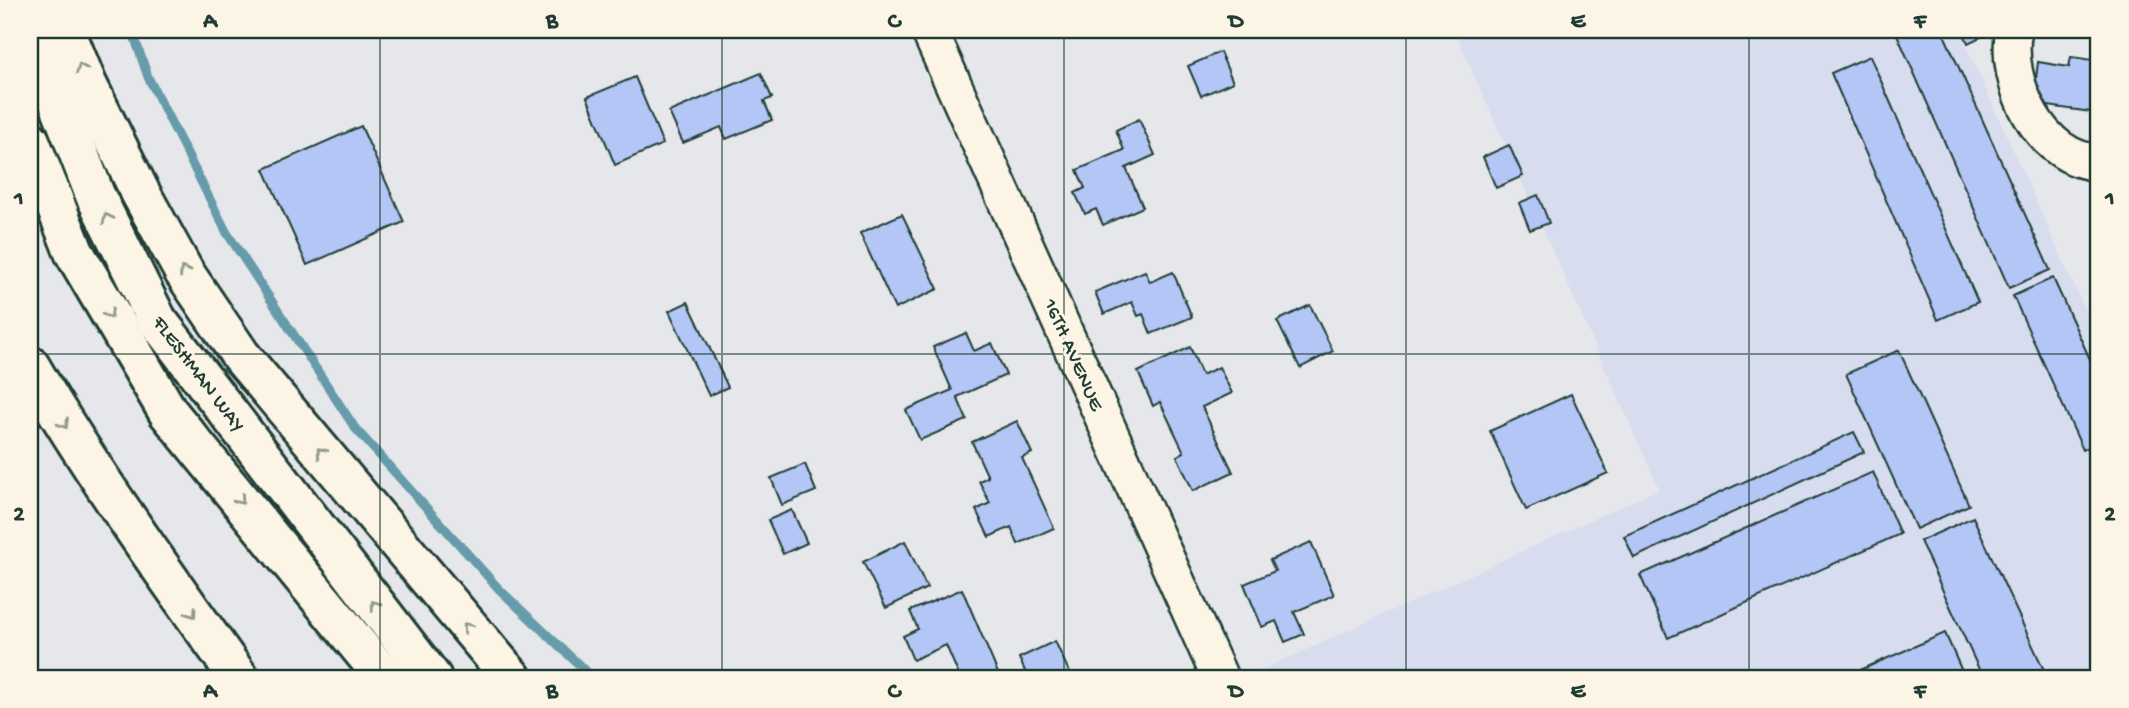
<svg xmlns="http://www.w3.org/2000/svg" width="2129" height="708" viewBox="0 0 2129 708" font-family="'Gochi Hand',sans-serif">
	<rect width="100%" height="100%" fill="#e6e7ea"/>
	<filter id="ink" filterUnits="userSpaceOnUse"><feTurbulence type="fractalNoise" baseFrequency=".0143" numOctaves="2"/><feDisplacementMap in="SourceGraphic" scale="14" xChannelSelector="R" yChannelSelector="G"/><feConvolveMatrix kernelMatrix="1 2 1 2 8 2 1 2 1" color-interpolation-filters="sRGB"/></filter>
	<g filter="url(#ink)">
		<!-- built -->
		<path fill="#d7ddee" d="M1454,30H1959L2099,341V678H1244L1659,489Z"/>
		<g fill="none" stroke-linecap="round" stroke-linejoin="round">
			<!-- stream -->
			<path stroke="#669baa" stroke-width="9" d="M132,30L148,77L227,233L355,428L499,589L593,678"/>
		</g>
		<!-- building -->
		<g fill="#b4c6f6" stroke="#1f3d34" stroke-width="2">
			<path d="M1895,30H1942L2050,270L2009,288Z"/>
			<path d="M1962,30H1990L1991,32L1968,43Z"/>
			<path d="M1220,52L1233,82L1201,96L1188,66Z"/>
			<path d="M1870,56L1978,302L1938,320L1831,73Z"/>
			<path d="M2071,57L2093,60L2092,73L2099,74V113L2033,104L2038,62L2069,67Z"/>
			<path d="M761,73L772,98L764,101L772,120L726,139L721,127L683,143L669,112Z"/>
			<path d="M635,77L663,144L615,165L587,97Z"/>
			<path d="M1139,119L1155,155L1126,168L1143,207L1103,225L1096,209L1085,214L1075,193L1085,188L1077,170L1124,150L1116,130Z"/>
			<path d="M361,126L404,222L307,265L264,169Z"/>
			<path d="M1509,145L1523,176L1496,188L1483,157Z"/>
			<path d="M1538,195L1549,223L1530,230L1519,203Z"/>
			<path d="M902,214L938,289L895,309L860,233Z"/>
			<path d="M1145,271L1150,282L1173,272L1192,317L1151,334L1143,314L1138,316L1132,302L1104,314L1095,292Z"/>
			<path d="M2053,278L2099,379V442L2083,450L2013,296Z"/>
			<path d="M688,302L728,387L709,396L669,311Z"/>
			<path d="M1310,305L1333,351L1300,368L1277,321Z"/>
			<path d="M966,333L974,351L992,343L1006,375L957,397L967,420L920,440L906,410L952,390L933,347Z"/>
			<path d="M1190,347L1202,375L1219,367L1232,393L1202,407L1233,472L1193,491L1177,456L1184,452L1160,402L1153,406L1138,372Z"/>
			<path d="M1899,350L1969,505L1916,529L1846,374Z"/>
			<path d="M1571,394L1608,473L1526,510L1490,431Z"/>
			<path d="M1017,421L1032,453L1022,458L1054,528L1018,544L1011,527L989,537L976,510L990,503L979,481L988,477L972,442Z"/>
			<path d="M1854,432L1864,452L1634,558L1624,536Z"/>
			<path d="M2099,456V487L2088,461Z"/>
			<path d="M805,464L816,491L782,505L771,478Z"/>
			<path d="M1873,472L1900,534L1668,638L1640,575Z"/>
			<path d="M792,510L807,543L783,554L768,520Z"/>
			<path d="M1973,517L2044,670L2026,678H1983L1920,541Z"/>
			<path d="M905,541L927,588L886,608L863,562Z"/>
			<path d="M1311,542L1334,595L1294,612L1304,634L1285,642L1276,621L1262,627L1244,584L1275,571L1270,560Z"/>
			<path d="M962,589L1000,678H960L946,645L913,660L903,636L918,629L910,611Z"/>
			<path d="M1945,633L1965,678H1842Z"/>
			<path d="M1055,641L1072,678H1028L1019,658Z"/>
		</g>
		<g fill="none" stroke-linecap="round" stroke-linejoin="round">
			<defs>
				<g id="minor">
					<path d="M929,30L1220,678"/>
					<path d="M2014,30C2003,80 2041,162 2099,162"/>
				</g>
				<g id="major">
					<path d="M35,30L58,100L95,195L157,320L432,678"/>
					<path d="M65,30L87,84L140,192L184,272L241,356L512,678"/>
					<path d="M30,141L74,252L168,412L385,678"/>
					<path d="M30,366C93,474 166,576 239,678"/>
				</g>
			</defs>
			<!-- minor casing -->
			<use href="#minor" stroke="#1f3d34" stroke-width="40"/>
			<!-- major casing -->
			<use href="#major" stroke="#1f3d34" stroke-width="44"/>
			<!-- minor -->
			<use href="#minor" stroke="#fcf5e5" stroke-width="35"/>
			<!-- major -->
			<use href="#major" stroke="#fcf5e5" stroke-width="38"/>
		</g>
		<!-- one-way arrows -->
		<defs><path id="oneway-chevron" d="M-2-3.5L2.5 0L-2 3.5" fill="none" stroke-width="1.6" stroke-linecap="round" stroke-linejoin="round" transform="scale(1.75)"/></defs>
		<g stroke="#8e998c">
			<use href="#oneway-chevron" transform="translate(81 68) rotate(-112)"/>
			<use href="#oneway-chevron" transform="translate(107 218) rotate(-117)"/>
			<use href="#oneway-chevron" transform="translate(184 271) rotate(-121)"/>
			<use href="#oneway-chevron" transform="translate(109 314) rotate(60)"/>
			<use href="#oneway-chevron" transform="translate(64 424) rotate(59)"/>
			<use href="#oneway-chevron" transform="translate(321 452) rotate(-130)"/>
			<use href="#oneway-chevron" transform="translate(240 500) rotate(51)"/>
			<use href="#oneway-chevron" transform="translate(375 605) rotate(-127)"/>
			<use href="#oneway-chevron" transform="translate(192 613) rotate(55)"/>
			<use href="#oneway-chevron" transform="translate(467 627) rotate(-130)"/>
		</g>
	</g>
	<!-- grid -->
	<path fill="none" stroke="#1f3d34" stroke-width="2" stroke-opacity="0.55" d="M380,30V678M722,30V678M1064,30V678M1406,30V678M1749,30V678M30,354H2099"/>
	<g text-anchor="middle" stroke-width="6" stroke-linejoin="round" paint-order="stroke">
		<!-- street labels -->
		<g font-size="21" fill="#1f3d34" stroke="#fcf5e5">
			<text transform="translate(1075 354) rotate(66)" y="7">16TH AVENUE</text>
			<text transform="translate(200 373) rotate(53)" y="7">FLESHMAN WAY</text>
		</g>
	</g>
	<!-- margin -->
	<rect width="2129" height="708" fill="none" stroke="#fcf5e5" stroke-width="77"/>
	<rect x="38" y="38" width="2052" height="632" fill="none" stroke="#1f3d34" stroke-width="2.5"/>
	<g font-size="23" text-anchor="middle" font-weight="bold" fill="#1f3d34">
		<text x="210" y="27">A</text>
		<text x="552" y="27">B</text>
		<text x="894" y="27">C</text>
		<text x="1236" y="27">D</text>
		<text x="1578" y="27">E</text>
		<text x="1920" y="27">F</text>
		<text x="19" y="204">1</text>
		<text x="2110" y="204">1</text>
		<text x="19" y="520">2</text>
		<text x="2110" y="520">2</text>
		<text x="210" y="697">A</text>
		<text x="552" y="697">B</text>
		<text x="894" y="697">C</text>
		<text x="1236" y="697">D</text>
		<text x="1578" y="697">E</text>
		<text x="1920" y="697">F</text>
	</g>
</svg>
